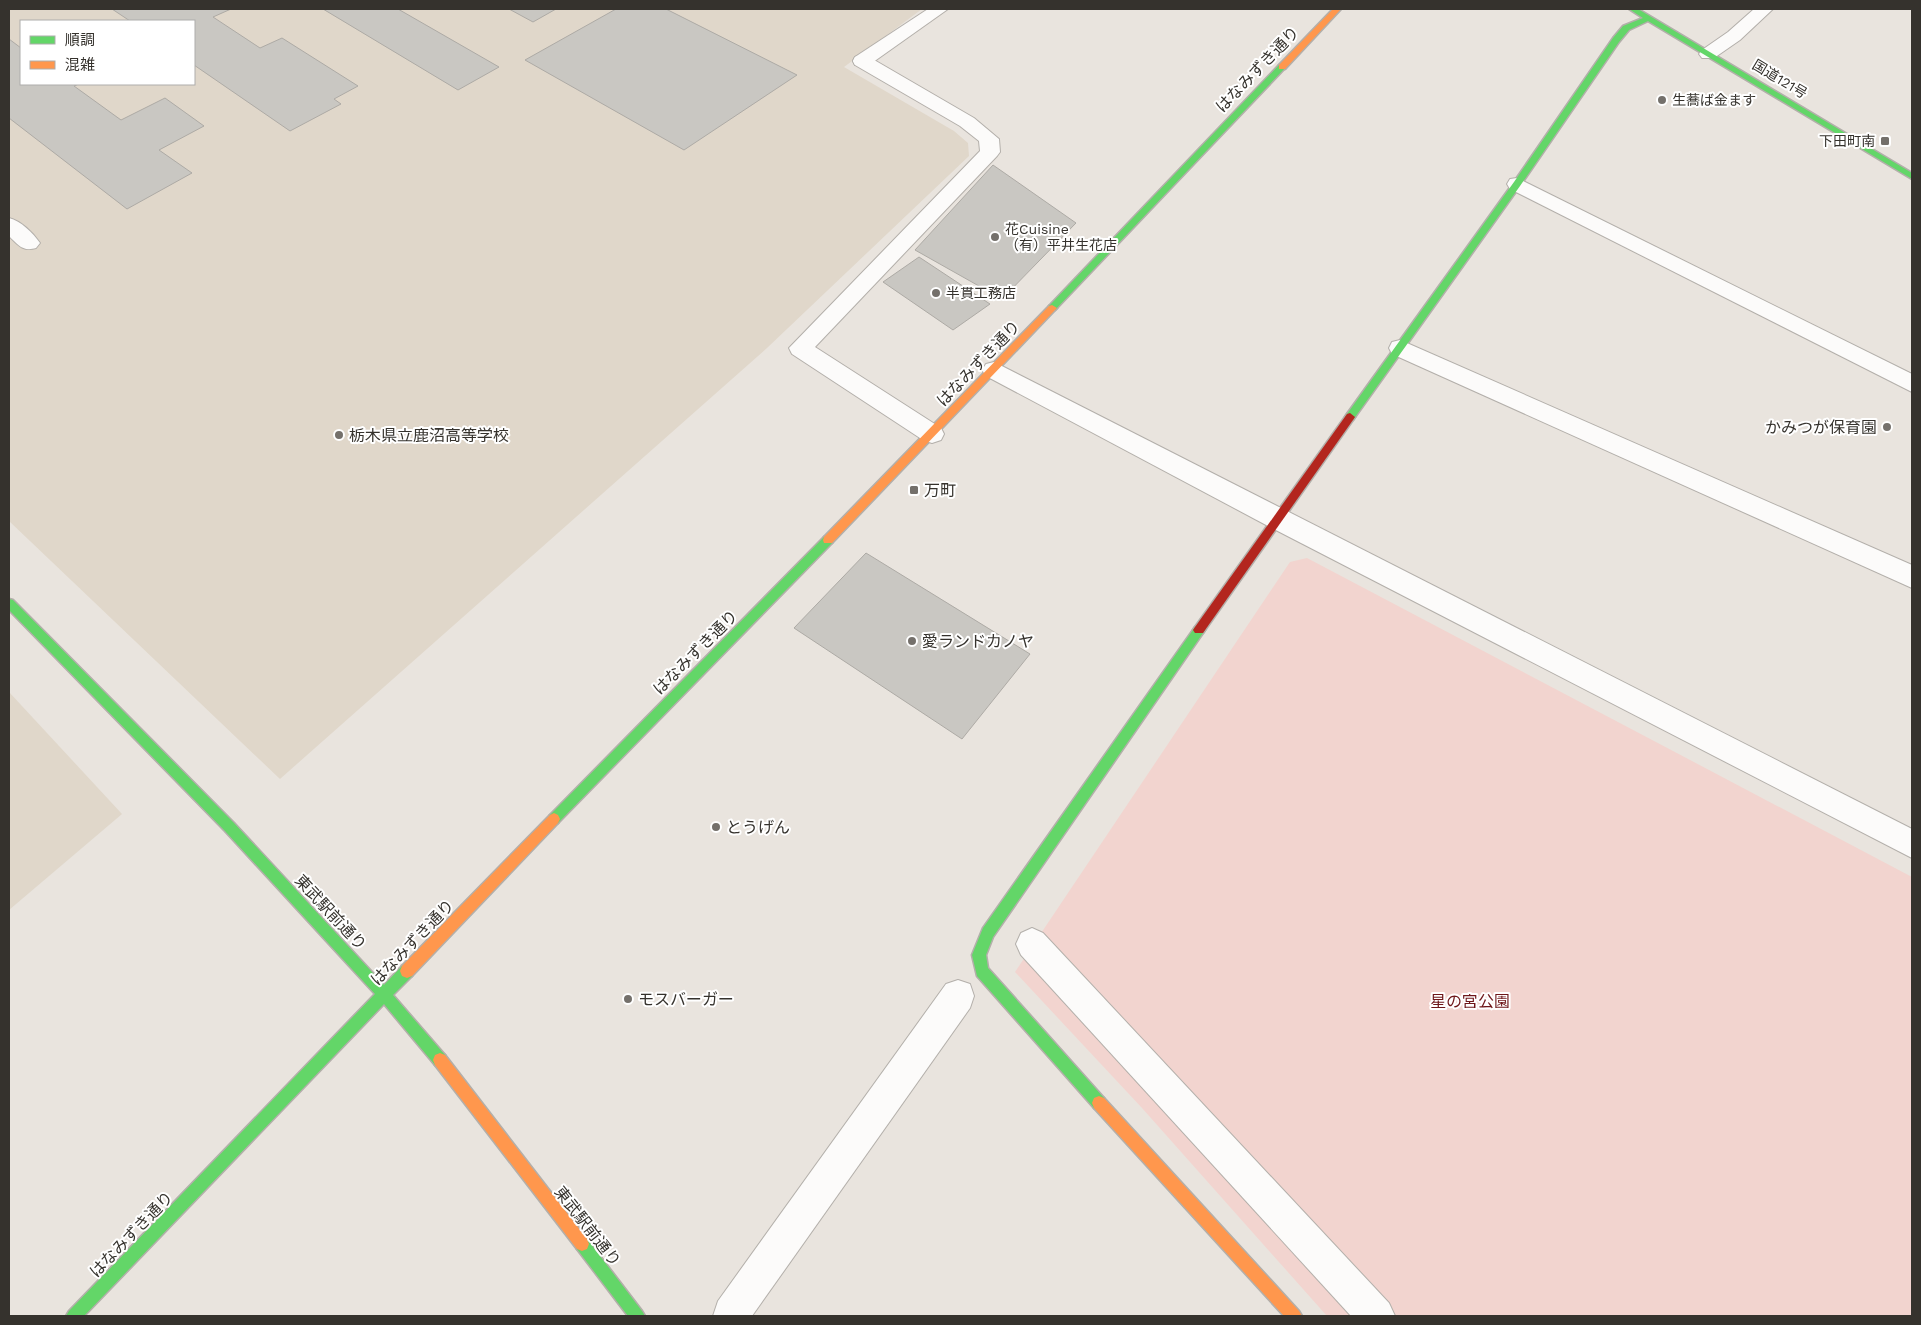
<svg xmlns="http://www.w3.org/2000/svg" width="1921" height="1325" viewBox="0 0 1921 1325" font-family="'Work Sans','Noto Sans JP',sans-serif">
	<rect width="100%" height="100%" fill="#e9e4de"/>
	<!-- built -->
	<g fill="#e0d7ca" fill-rule="evenodd">
		<path d="M9,9H922L844,67L954,131L968,143L969,156L767,348L280,779L9,521ZM21,21H194V84H21Z"/>
		<path d="M9,692L122,814L9,910Z"/>
	</g>
	<!-- green -->
	<path fill="#f2d4cf" d="M1307,558L1912,877V1316H1327L1142,1108L1015,972L1290,562Z"/>
	<!-- building -->
	<g fill="#c9c7c2" stroke="#adaaa5">
		<path d="M112,9H231L213,17L260,48L282,38L358,86L334,99L341,104L290,131L194,65V21H130Z"/>
		<path d="M323,9H398L499,67L458,90Z"/>
		<path d="M509,9H556L533,22Z"/>
		<path d="M616,9H666L797,75L684,150L525,60Z"/>
		<path d="M9,39L21,48V84H79L74,86L121,120L165,98L204,126L159,150L192,173L127,209L9,118Z"/>
		<path d="M993,165L1076,223L1002,299L915,250Z"/>
		<path d="M919,257L990,304L953,330L883,282Z"/>
		<path d="M866,553L1030,654L962,739L794,628Z"/>
	</g>
	<g fill="none" stroke-linecap="round" stroke-linejoin="round">
		<defs>
			<g id="lane">
				<path d="M928,9H948L869,65H855L853,61L855,57Z"/>
				<path d="M9,218C21,221 33,233 40,243L36,248C23,252 18,245 9,236Z"/>
			</g>
			<g id="street">
				<path d="M1754,9H1773L1740,40L1714,58H1702L1699,54L1702,50L1728,32Z"/>
				<path d="M862,55L869,57L974,118L999,139L1000,152L997,156L815,347L941,428L944,434L941,440L932,443L923,440L792,354L789,348L980,151L979,141L960,126L855,65L853,61L855,57Z"/>
				<path d="M1517,178L1912,374V392L1510,189L1507,184L1510,179Z"/>
				<path d="M1400,340L1912,565V588L1392,354L1389,348L1392,342Z"/>
				<path d="M994,362L1912,829V858L1268,526L986,376L982,370L986,364Z"/>
				<path d="M1032,928L1043,933L1389,1303L1395,1316H1351L1021,955L1016,944L1021,933Z"/>
				<path d="M958,980L970,984L974,996L970,1008L752,1316H713L718,1301L946,984Z"/>
			</g>
			<g id="fast">
				<path d="M1629,9H1638L1912,173V179L1648,21L1629,30L1619,42L1520,186L1353,420H1347L1345,417L1347,414L1514,182L1613,38L1623,26L1643,18Z"/>
				<path d="M1279,65L1286,67L1055,310H1049V306Z"/>
				<path d="M828,536L832,537L833,540L832,543L558,823L554,825L550,823L548,819L550,815L824,537Z"/>
				<path d="M9,599L13,600L234,823L384,985L402,966L407,964L412,966L414,971L412,976L393,995L445,1055L447,1060L445,1065L440,1067L435,1065L384,1004L84,1316H66L69,1311L375,994L225,831L9,610Z"/>
				<path d="M1199,625L1203,627L1205,630L1203,633L993,937L986,955L988,968L1104,1098L1106,1103L1104,1108L1099,1110L1094,1108L977,976L972,955L983,928L1195,627Z"/>
				<path d="M582,1237L587,1239L642,1311L645,1316H628L577,1249L575,1244L577,1239Z"/>
			</g>
			<g id="slow">
				<path d="M1333,9H1341L1285,69H1279V65Z"/>
				<path d="M1052,305L1057,308L1055,310L832,543H824L823,540L824,537L1049,306Z"/>
				<path d="M554,813L558,815L560,819L558,823L412,976L407,978L402,976L400,971L402,966L550,815Z"/>
				<path d="M440,1053L445,1055L587,1239L589,1244L587,1249L582,1251L577,1249L435,1065L433,1060L435,1055Z"/>
				<path d="M1099,1096L1104,1098L1299,1311L1302,1316H1284L1094,1108L1092,1103L1094,1098Z"/>
			</g>
			<path id="jam" d="M1350,413L1355,417L1353,420L1203,633H1195L1193,630L1195,627L1347,414Z"/>
		</defs>
		<!-- lane casing -->
		<use href="#lane" stroke="#b3afaa" stroke-width="2"/>
		<!-- street casing -->
		<use href="#street" stroke="#b3afaa" stroke-width="2"/>
		<!-- fast casing -->
		<use href="#fast" stroke="#b3afaa" stroke-width="3"/>
		<!-- slow casing -->
		<use href="#slow" stroke="#b3afaa" stroke-width="3"/>
		<!-- jam casing -->
		<use href="#jam" stroke="#b3afaa" stroke-width="3"/>
		<!-- lane -->
		<use href="#lane" fill="#fcfbfa" fill-rule="evenodd"/>
		<!-- street -->
		<use href="#street" fill="#fcfbfa" fill-rule="evenodd"/>
		<!-- fast -->
		<use href="#fast" fill="#63d668" fill-rule="evenodd"/>
		<!-- slow -->
		<use href="#slow" fill="#ff974d" fill-rule="evenodd"/>
		<!-- jam -->
		<use href="#jam" fill="#b3261e" fill-rule="evenodd"/>
	</g>
	<!-- markers -->
	<g fill="#74706b" stroke="#fff" stroke-width="2">
		<circle cx="1662" cy="100" r="5"/>
		<rect x="1880" y="136" width="10" height="10" rx="2.5"/>
		<circle cx="995" cy="237" r="5"/>
		<circle cx="936" cy="293" r="5"/>
		<circle cx="1887" cy="427" r="5"/>
		<circle cx="339" cy="435" r="5"/>
		<rect x="909" y="485" width="10" height="10" rx="2.5"/>
		<circle cx="912" cy="641" r="5"/>
		<circle cx="716" cy="827" r="5"/>
		<circle cx="628" cy="999" r="5"/>
	</g>
	<g text-anchor="middle" stroke-width="4" stroke-linejoin="round" paint-order="stroke">
		<!-- far-street labels -->
		<g font-size="14" fill="#35322d" stroke="#fff">
			<text transform="translate(1780 79) rotate(31)" y="5">国道121号</text>
		</g>
		<!-- far-poi labels -->
		<g font-size="14" fill="#35322d" stroke="#fff" text-anchor="start">
			<text x="1672" y="105">生蕎ば金ます</text>
			<text x="1875" y="146" text-anchor="end">下田町南</text>
			<text x="1005" y="234">花Cuisine<tspan x="1005" dy="16">（有）平井生花店</tspan></text>
			<text x="946" y="298">半貫工務店</text>
		</g>
		<!-- street labels -->
		<g font-size="16" fill="#35322d" stroke="#fff">
			<text transform="translate(1257 69) rotate(-46)" y="6">はなみずき通り</text>
			<text transform="translate(978 363) rotate(-46)" y="6">はなみずき通り</text>
			<text transform="translate(695 652) rotate(-45)" y="6">はなみずき通り</text>
			<text transform="translate(331 912) rotate(47)" y="6">東武駅前通り</text>
			<text transform="translate(412 942) rotate(-46)" y="6">はなみずき通り</text>
			<text transform="translate(588 1226) rotate(52)" y="6">東武駅前通り</text>
			<text transform="translate(131 1234) rotate(-46)" y="6">はなみずき通り</text>
		</g>
		<!-- poi labels -->
		<g font-size="16" fill="#35322d" stroke="#fff" text-anchor="start">
			<text x="1877" y="433" text-anchor="end">かみつが保育園</text>
			<text x="349" y="441">栃木県立鹿沼高等学校</text>
			<text x="924" y="496">万町</text>
			<text x="922" y="647">愛ランドカノヤ</text>
			<text x="726" y="833">とうげん</text>
			<text x="638" y="1005">モスバーガー</text>
		</g>
		<!-- park labels -->
		<g font-size="16" fill="#6e171a" stroke="#fff">
			<text x="1470" y="1007">星の宮公園</text>
		</g>
	</g>
	<!-- border -->
	<rect width="1921" height="1325" fill="none" stroke="#35322d" stroke-width="20"/>
	<!-- legend -->
	<rect x="20" y="20" width="175" height="65" fill="#ffffff" stroke="#aeadab"/>
	<rect x="30" y="36" width="25" height="8" fill="#63d668" stroke="#aeadab"/>
	<text x="65" y="45" font-size="15" fill="#35322d">順調</text>
	<rect x="30" y="61" width="25" height="8" fill="#ff974d" stroke="#aeadab"/>
	<text x="65" y="70" font-size="15" fill="#35322d">混雑</text>
</svg>
